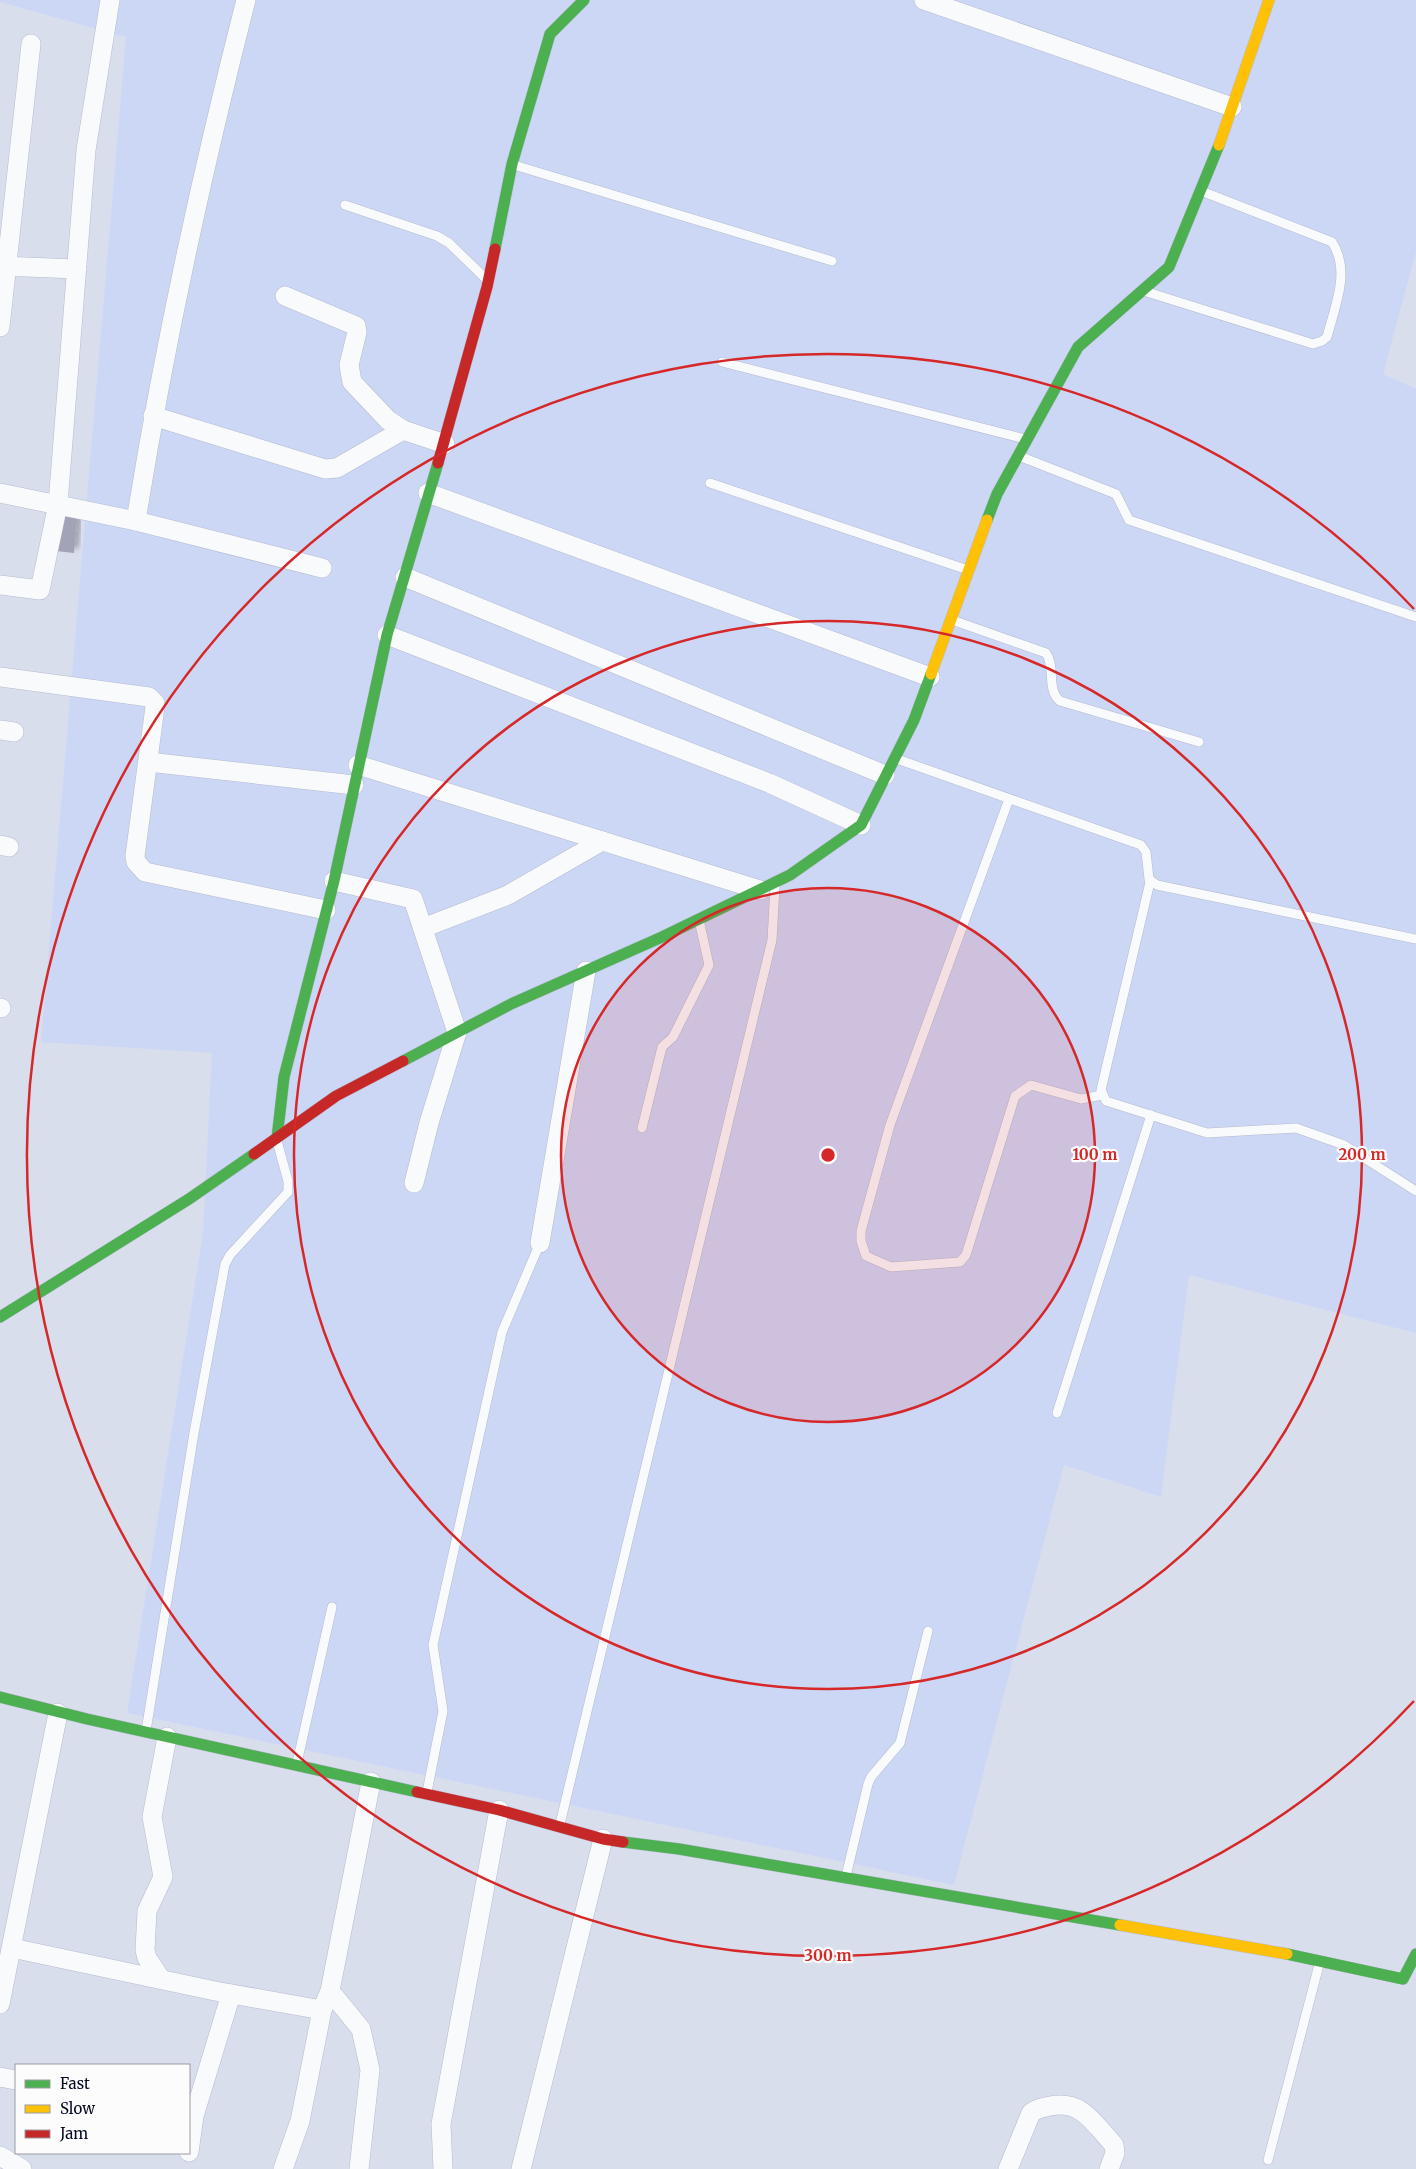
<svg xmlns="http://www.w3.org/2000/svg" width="1416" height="2169" viewBox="0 0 1416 2169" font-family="Merriweather,serif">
	<defs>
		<filter id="shadow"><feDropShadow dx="4.5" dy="-4.5" stdDeviation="2.5" flood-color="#0004"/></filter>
	</defs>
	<rect width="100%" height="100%" fill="#d9deed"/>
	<!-- built -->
	<path fill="#ccd7f6" d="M0,0H1416V252L1383,374L1416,389V1333L1189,1275L1161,1497L1064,1465L954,1885L127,1713L203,1233L212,1053L41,1042L126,37L0,2Z"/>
	<!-- building -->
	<path fill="#a3a3b7" filter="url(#shadow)" d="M60,509L78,511L74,553L56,551Z"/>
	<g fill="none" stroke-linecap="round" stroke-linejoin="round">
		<defs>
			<g id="lane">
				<path d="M514,165L832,261"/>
				<path d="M345,205L437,236L449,243L486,279"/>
				<path d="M1147,292L1313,344L1322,341L1327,337C1335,306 1351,271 1332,242L1201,191"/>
				<path d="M722,362L1025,439"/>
				<path d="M1019,456L1116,494L1129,520L1416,617"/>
				<path d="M710,483L968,570"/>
				<path d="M952,620L1046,653C1056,667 1046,690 1060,701L1199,742"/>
				<path d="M897,759L1141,845L1146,852L1149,879L1157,885L1416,939"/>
				<path d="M1009,799L890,1125L861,1231V1241L866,1256L891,1267L960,1262L966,1255L1015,1096L1031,1085L1081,1099L1102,1095"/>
				<path d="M1150,882L1101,1090L1106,1101L1207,1133L1296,1128L1344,1145L1416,1191"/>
				<path d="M642,1128L662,1047L673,1037L709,965L699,920"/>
				<path d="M1057,1413L1151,1115"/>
				<path d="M146,1731L194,1433L225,1264L230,1255L288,1192V1181L277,1141"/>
				<path d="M297,1763L332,1607"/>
				<path d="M427,1792L443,1711L433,1645L502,1332L540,1243"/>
				<path d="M560,1824L772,940L775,887"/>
				<path d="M846,1876L868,1784L871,1777L900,1743L928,1631"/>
				<path d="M1268,2160L1320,1961"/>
			</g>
			<g id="street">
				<path d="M924,0L1232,107"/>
				<path d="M0,266L77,269"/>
				<path d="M285,296L356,326L357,332L349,365L352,382L388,420L403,430L445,444"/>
				<path d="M0,327L31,44"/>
				<path d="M153,416L325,469L337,468L403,430"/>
				<path d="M0,493L136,521L322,568"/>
				<path d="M428,493L930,677"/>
				<path d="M136,521C164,346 202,172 246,0"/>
				<path d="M405,577L885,775"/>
				<path d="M0,585L40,590L58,504L86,150L110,0"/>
				<path d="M387,635L769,783L861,825"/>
				<path d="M0,677L149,697L155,703V707L135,856L136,862L145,872L326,910"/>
				<path d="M0,730L14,732"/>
				<path d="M148,762L354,785"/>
				<path d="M358,765L760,890"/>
				<path d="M0,845L9,847"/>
				<path d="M334,881L413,899L457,1032L429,1123L414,1183"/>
				<path d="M423,928L508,895L602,841"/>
				<path d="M0,1008H1"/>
				<path d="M540,1243L586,971"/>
				<path d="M12,1948L215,1991L322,2010"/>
				<path d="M161,1979L147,1958L145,1950L147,1911L163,1877L152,1817L167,1737"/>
				<path d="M330,1991L361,2029L370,2070L359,2169"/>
				<path d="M0,2004L58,1713"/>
				<path d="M0,2077L16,2080"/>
				<path d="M189,2152L194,2116L231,1994"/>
				<path d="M0,2156L22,2169"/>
				<path d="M283,2169L300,2121L322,2010L330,1991L371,1782"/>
				<path d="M443,2169L441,2124L499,1810"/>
				<path d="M521,2169L603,1839"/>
				<path d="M1008,2169L1031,2113C1037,2108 1042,2108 1050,2106C1083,2100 1093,2123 1114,2145L1115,2153L1109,2169"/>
			</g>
			<g id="fast">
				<path d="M495,249L512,164L550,34L584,0"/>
				<path d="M987,520L997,494L1078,347L1169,267L1219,145"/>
				<path d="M403,1061L511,1004L662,937L790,875L861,825L914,720L931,674"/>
				<path d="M277,1138L284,1077L334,881L387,635L438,463"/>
				<path d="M0,1317L189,1199L254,1154"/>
				<path d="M0,1697L87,1719L417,1792"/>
				<path d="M623,1842L679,1849L1120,1925"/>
				<path d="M1287,1954L1403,1979L1416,1954"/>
			</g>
			<g id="slow">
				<path d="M1219,145L1269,0"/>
				<path d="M931,674L987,520"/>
				<path d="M1120,1925L1287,1954"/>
			</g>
			<g id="jam">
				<path d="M438,463L487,287L495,249"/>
				<path d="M254,1154L336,1096L403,1061"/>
				<path d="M417,1792L499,1810L603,1839L623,1842"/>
			</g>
		</defs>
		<!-- lane casing -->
		<use href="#lane" stroke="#b5bbce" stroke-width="10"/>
		<!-- street casing -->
		<use href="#street" stroke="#b5bbce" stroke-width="20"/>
		<!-- fast casing -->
		<use href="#fast" stroke="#b5bbce" stroke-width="12"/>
		<!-- slow casing -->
		<use href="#slow" stroke="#b5bbce" stroke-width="12"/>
		<!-- jam casing -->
		<use href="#jam" stroke="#b5bbce" stroke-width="12"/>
		<!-- lane -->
		<use href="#lane" stroke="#f9fafc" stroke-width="9"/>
		<!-- street -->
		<use href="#street" stroke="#f9fafc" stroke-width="19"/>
		<!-- fast -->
		<use href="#fast" stroke="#4caf50" stroke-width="11"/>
		<!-- slow -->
		<use href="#slow" stroke="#ffc107" stroke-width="11"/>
		<!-- jam -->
		<use href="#jam" stroke="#c62828" stroke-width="11"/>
	</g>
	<!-- distance rings -->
	<circle cx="828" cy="1155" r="267" fill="#d62828" fill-opacity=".12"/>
	<g fill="none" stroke="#d62828" stroke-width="2.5">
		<circle cx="828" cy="1155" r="267"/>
		<circle cx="828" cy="1155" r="534"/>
		<path d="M1414 1701A801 801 0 1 1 1414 609"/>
	</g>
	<circle cx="828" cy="1155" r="8" fill="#d62828" stroke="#fcfcfc" stroke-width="2.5"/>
	<g font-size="15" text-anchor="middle" font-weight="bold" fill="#d62828" stroke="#fcfcfc" stroke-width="4.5" stroke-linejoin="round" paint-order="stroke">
		<text x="1095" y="1160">100 m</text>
		<text x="1362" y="1160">200 m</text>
		<text x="828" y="1961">300 m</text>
	</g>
	<!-- legend -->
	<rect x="15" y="2064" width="175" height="90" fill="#fcfcfc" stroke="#9a9ba4"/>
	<rect x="25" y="2080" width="25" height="8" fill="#4caf50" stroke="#9a9ba4"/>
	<text x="60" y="2089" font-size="15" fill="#060a21">Fast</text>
	<rect x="25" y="2105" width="25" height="8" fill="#ffc107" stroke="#9a9ba4"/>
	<text x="60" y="2114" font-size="15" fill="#060a21">Slow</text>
	<rect x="25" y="2130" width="25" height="8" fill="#c62828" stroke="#9a9ba4"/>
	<text x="60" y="2139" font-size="15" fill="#060a21">Jam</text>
</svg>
